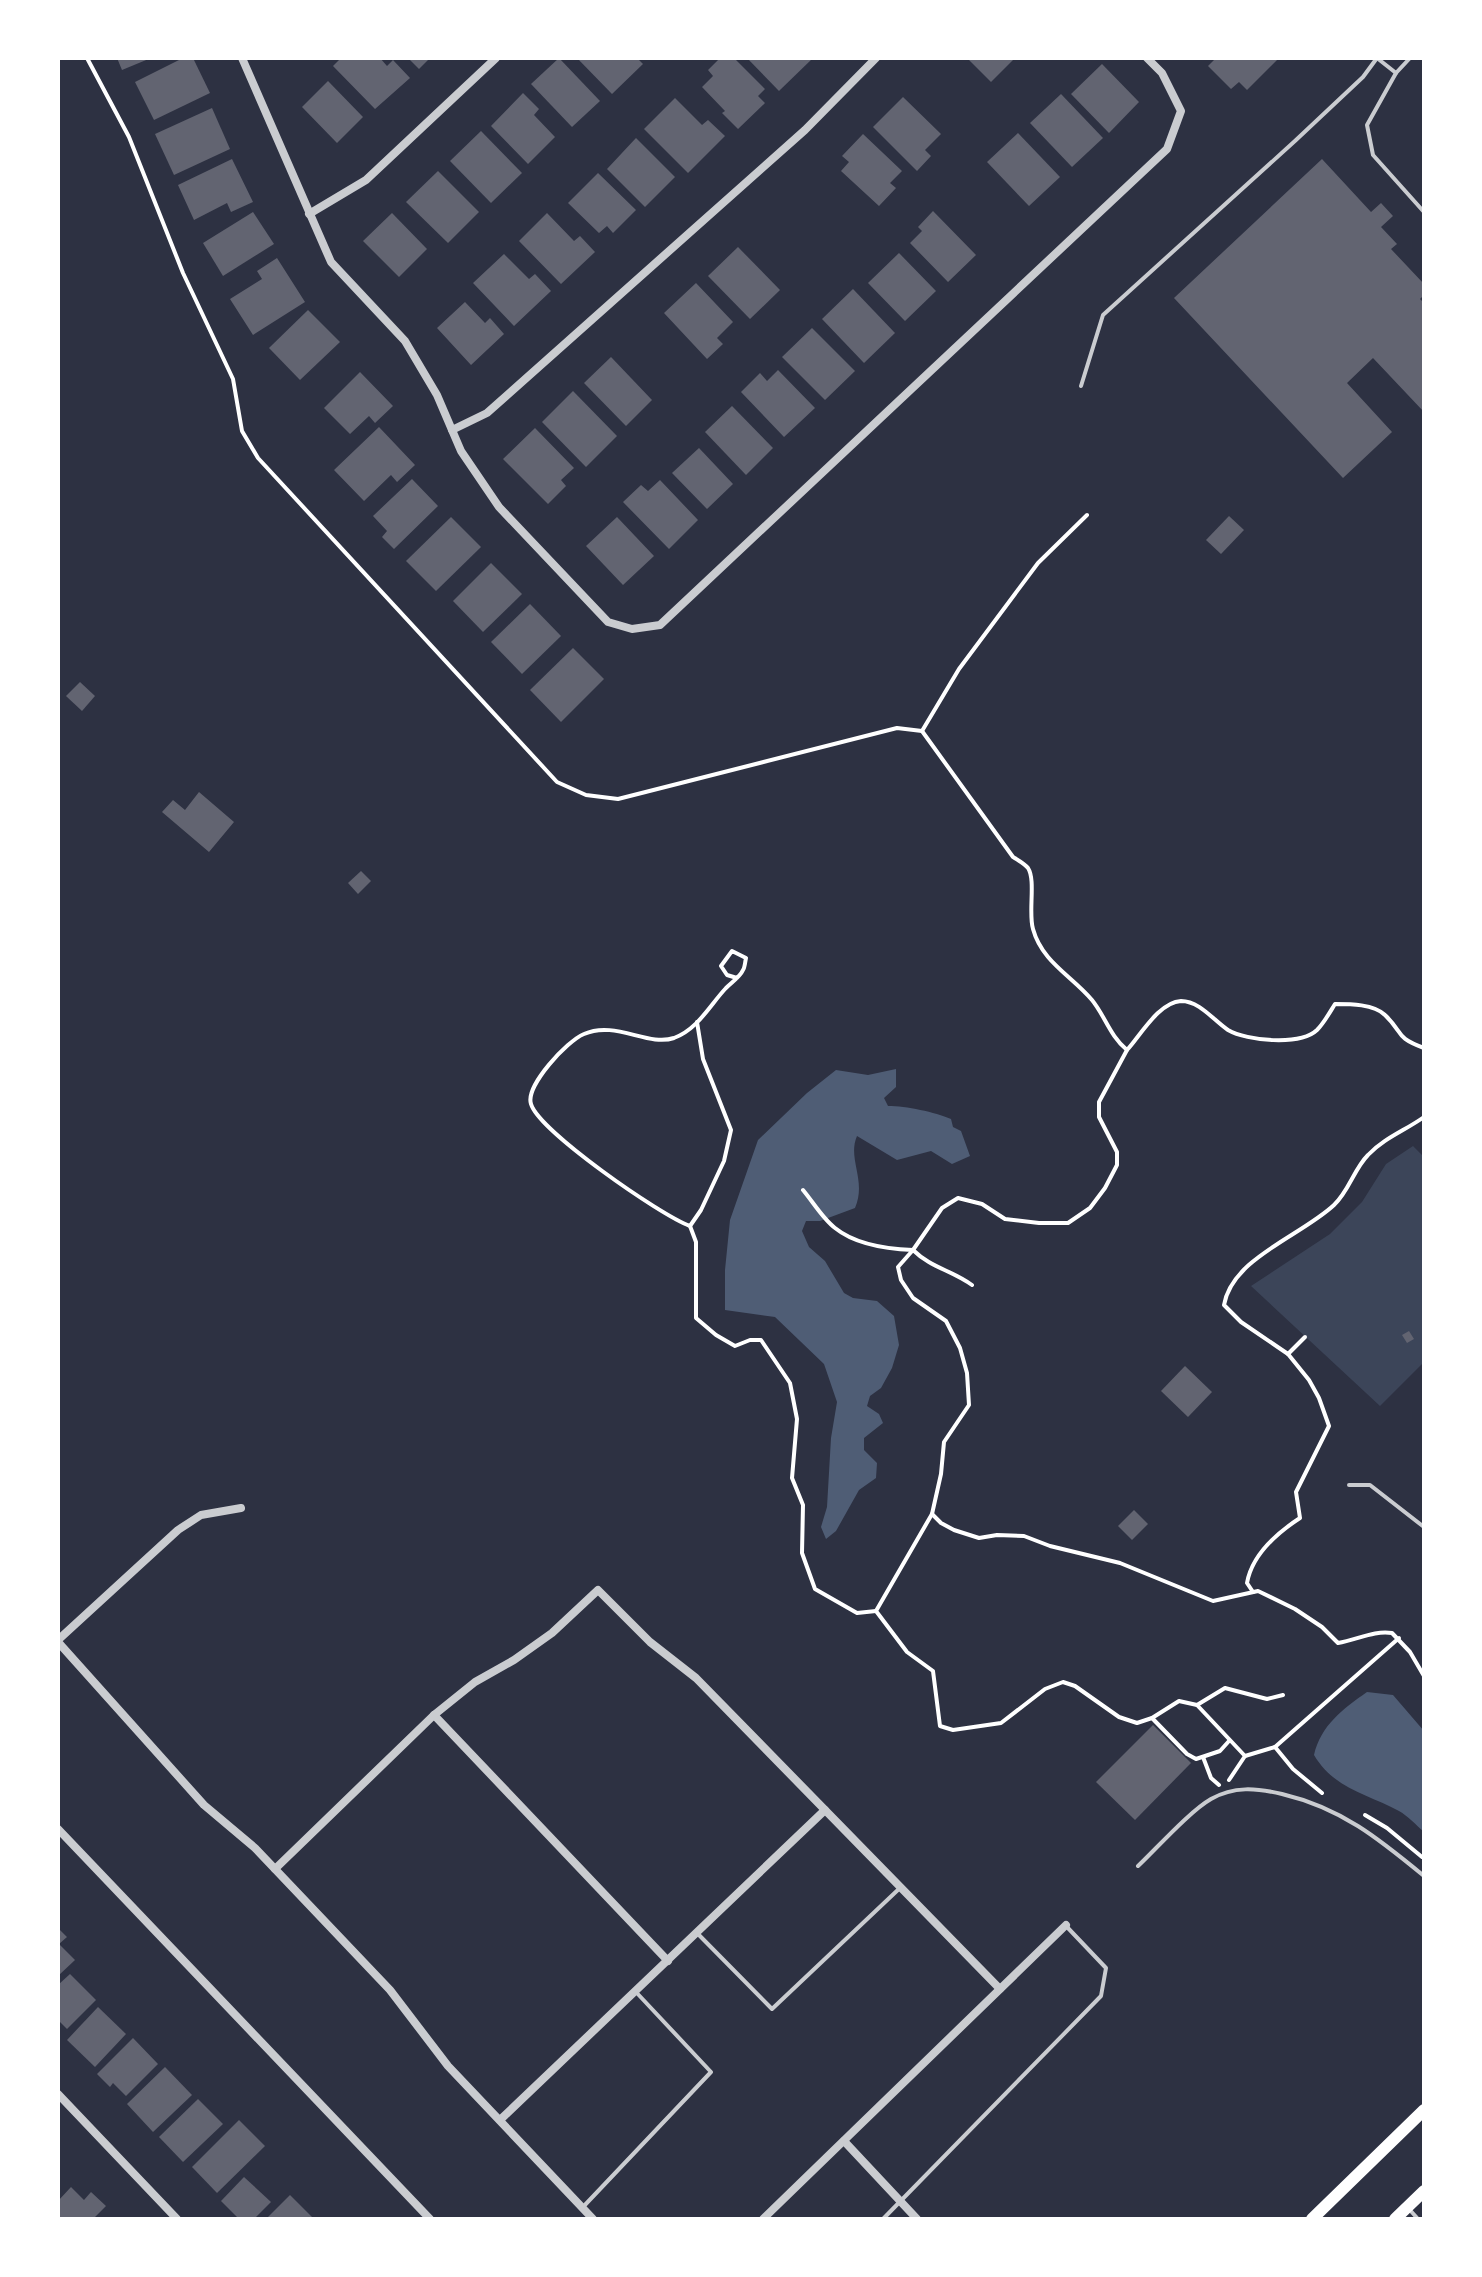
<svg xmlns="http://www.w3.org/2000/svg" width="1482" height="2277" viewBox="0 0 1482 2277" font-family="'Sofia Sans Condensed',sans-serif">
	<rect width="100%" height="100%" fill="#2d3142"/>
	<!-- green -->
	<path fill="#3c4559" d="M1413,1146L1424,1157V1362L1380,1406L1251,1286L1330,1234L1362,1202L1386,1164Z"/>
	<!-- water -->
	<g fill="#4f5d75">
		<path d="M896,1069V1087L884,1098L888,1106C906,1106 935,1112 951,1119L953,1127L961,1131L970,1156L952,1164L931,1151L897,1160L857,1136C847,1159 867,1180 855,1208L820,1221H806L802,1231L809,1247L825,1261L844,1293L853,1298L877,1301L894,1316L899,1345L892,1368L881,1388L870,1396L867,1406L879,1414L883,1423L864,1438V1450L877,1463L876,1478L859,1490L836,1531L826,1539L821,1527L827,1507L831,1438L837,1402L824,1364L775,1317L725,1310V1270L730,1220L758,1140L807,1093L836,1070L868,1075Z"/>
		<path d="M1367,1692L1393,1695L1424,1731V1832C1416,1825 1408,1816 1399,1811C1368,1794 1334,1789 1314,1755C1321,1725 1343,1709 1367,1692Z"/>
	</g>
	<!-- building -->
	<g fill="#626471">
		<path d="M117,58H151L122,70Z"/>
		<path d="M183,58H193L210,93L154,120L135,82Z"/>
		<path d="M341,58H380L387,66L393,60L410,78L375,109L333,66Z"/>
		<path d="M408,58H430L419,69Z"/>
		<path d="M559,58L600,101L572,127L531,84Z"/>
		<path d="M577,58H637L643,64L612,94Z"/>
		<path d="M720,58H734L765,89L758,96L765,103L738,129L722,113L725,111L702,87L713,76L708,70Z"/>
		<path d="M747,58H813L779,91Z"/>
		<path d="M967,58H1015L991,82Z"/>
		<path d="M1216,58H1279L1247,90L1239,82L1231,89L1208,66Z"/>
		<path d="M1102,64L1139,102L1109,133L1071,94Z"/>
		<path d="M328,81L363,117L337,143L302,107Z"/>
		<path d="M523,93L539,109L534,115L555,137L528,164L491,126Z"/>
		<path d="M1061,94L1103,138L1072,167L1030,123Z"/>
		<path d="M903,97L941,134L925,150L931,156L917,171L873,127Z"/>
		<path d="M675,98L702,125L708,120L725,136L688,173L644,129Z"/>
		<path d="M212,108L230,149L174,175L155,134Z"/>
		<path d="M481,131L522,173L491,203L450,161Z"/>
		<path d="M1018,133L1060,177L1029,206L987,162Z"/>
		<path d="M863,134L902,171L890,183L896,188L879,206L841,171L849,162L842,156Z"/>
		<path d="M636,138L675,177L645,207L607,169Z"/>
		<path d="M232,159L253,202L231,212L227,203L194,220L178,185Z"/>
		<path d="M1322,159L1371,212L1381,203L1393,216L1381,227L1397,244L1391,249L1424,284V295L1420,299L1424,303V412L1373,358L1347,383L1392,432L1343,478L1174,298Z"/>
		<path d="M438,171L479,212L448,243L406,202Z"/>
		<path d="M598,173L636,210L613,233L607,226L599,233L568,203Z"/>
		<path d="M933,211L976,255L948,282L910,243L922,231L918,227Z"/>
		<path d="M253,212L274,244L223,276L203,243Z"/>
		<path d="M392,213L427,249L399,277L363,241Z"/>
		<path d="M547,213L574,241L580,236L595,252L561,284L519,241Z"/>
		<path d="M738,247L780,290L750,319L708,276Z"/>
		<path d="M899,253L936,291L905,321L868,283Z"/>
		<path d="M504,254L529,279L535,274L551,291L514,326L473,283Z"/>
		<path d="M277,258L305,302L253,335L230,299L262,279L257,271Z"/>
		<path d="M696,283L733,322L717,338L723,344L707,359L664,313Z"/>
		<path d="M853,289L895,333L864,363L822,319Z"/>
		<path d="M465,302L485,323L490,318L504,334L471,365L437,328Z"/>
		<path d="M308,310L340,342L300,380L269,348Z"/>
		<path d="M812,328L855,371L825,400L782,357Z"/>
		<path d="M611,357L652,400L626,426L584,383Z"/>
		<path d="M778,370L815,408L784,437L741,392L760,373L767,381Z"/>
		<path d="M360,372L393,406L375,423L369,416L350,434L324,408Z"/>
		<path d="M573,391L617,436L586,467L542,422Z"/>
		<path d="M732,406L773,448L746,475L705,432Z"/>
		<path d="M379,427L415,465L397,482L391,475L364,501L334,470Z"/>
		<path d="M535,428L574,468L561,480L566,486L548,504L503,459Z"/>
		<path d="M699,448L733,484L707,509L672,473Z"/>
		<path d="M412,479L438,506L394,549L382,537L387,531L373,516Z"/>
		<path d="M660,480L698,520L669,549L623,502L641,485L648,491Z"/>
		<path d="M1229,516L1244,530L1221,554L1206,540Z"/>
		<path d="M451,517L481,547L436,591L406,561Z"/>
		<path d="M617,517L654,556L623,585L586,546Z"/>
		<path d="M491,563L522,594L483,632L453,601Z"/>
		<path d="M530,604L561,636L522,674L491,642Z"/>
		<path d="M573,648L604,679L561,722L530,690Z"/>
		<path d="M80,682L95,696L82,711L66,696Z"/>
		<path d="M199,792L234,822L209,852L162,812L173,800L185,810Z"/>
		<path d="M361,871L371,881L358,894L348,883Z"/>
		<path d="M1409,1331L1414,1339L1407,1343L1402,1335Z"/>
		<path d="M1185,1366L1212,1392L1188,1417L1161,1391Z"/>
		<path d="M1134,1510L1148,1524L1132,1540L1118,1526Z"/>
		<path d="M1153,1725L1191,1763L1135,1820L1096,1782Z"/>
		<path d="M58,1928L67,1937L59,1944L75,1960L58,1976Z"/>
		<path d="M70,1974L96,2000L67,2029L58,2020V1985Z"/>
		<path d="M98,2007L126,2034L95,2067L67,2040Z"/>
		<path d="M133,2038L158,2064L126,2096L113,2083L110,2087L97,2074Z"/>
		<path d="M165,2067L192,2095L153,2132L127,2104Z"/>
		<path d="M198,2099L223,2124L183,2162L159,2137Z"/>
		<path d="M239,2120L265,2146L217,2193L192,2167Z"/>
		<path d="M244,2177L271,2202L254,2219H239L221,2201Z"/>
		<path d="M71,2187L84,2200L91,2192L106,2206L93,2219H58V2201Z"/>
		<path d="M290,2195L314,2219H266Z"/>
	</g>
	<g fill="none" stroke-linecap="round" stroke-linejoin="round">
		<!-- path -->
		<g stroke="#fff" stroke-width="4">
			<path d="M87,58L129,137L183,273L233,379L242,431L258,458L557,782L586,795L618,799L897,728L922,731L1013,857C1018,860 1025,864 1028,868C1036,880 1028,913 1033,929C1042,962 1072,976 1092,1000C1105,1016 1110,1036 1127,1050C1140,1036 1159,1002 1181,1001C1200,1001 1214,1021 1228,1030C1247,1041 1300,1046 1317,1030C1324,1023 1330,1012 1335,1004C1350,1004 1374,1004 1385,1015C1404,1033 1394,1037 1424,1048"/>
			<path d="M922,731L959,669L1038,563L1087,515"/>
			<path d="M737,978L727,975L721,966L732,951L746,958C745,962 745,967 743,970C740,977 732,982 726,988C710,1005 698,1029 674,1038C648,1047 615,1020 584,1034C567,1041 525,1086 531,1104C539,1131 660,1215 690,1226L696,1242V1318L716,1335L735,1346L750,1340H761L790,1383L797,1419L792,1478L803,1505L802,1553L815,1589L857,1613L876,1611"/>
			<path d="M803,1190C813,1202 823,1219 835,1228C856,1245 887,1249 913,1250L942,1208L958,1198L982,1204L1005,1219L1039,1223H1068L1090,1208L1105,1188L1117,1165V1152L1099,1117V1102L1127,1050"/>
			<path d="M690,1226L701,1210L724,1161L731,1130L703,1059L697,1022"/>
			<path d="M972,1285C953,1271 930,1267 913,1250L898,1267L901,1280L913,1298L946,1321L960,1348L967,1373L969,1405L944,1442L941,1474L932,1514L876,1611L907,1652L933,1671L940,1726L953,1730L1001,1723L1045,1689L1063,1682L1075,1686L1119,1717L1137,1723L1152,1718L1179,1701L1197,1705L1245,1756L1229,1780"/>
			<path d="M1288,1354L1305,1337"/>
			<path d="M932,1514L941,1523L954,1530L979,1538L997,1535L1024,1536L1050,1546L1120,1563L1213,1601L1258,1591L1295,1609L1322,1627L1338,1643C1357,1640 1374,1630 1392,1633L1410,1652L1424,1676"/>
			<path d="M1253,1592L1247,1583C1252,1555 1277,1533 1300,1518L1296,1492L1329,1426L1319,1398L1309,1380L1288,1354L1241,1322L1224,1305C1232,1258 1301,1236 1334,1205C1349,1191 1354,1169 1368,1155C1384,1138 1406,1130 1424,1117"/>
			<path d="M1197,1705L1225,1688L1267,1699L1283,1695"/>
			<path d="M1152,1718L1187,1754L1196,1759L1220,1751L1229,1741"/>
			<path d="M1275,1747L1399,1638"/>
			<path d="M1245,1756L1275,1747L1293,1769L1322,1793"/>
			<path d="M1203,1757L1211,1778L1219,1785"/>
			<path d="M1365,1815L1387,1828L1422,1857"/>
		</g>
		<!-- service -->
		<g stroke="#caccd0" stroke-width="4">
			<path d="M1377,58L1396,73"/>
			<path d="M1410,58L1396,73L1367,125L1373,155L1424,212"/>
			<path d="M1081,386L1103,315L1296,140L1363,77L1377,58"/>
			<path d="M1349,1485H1370L1424,1527"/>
			<path d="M1138,1866C1157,1848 1190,1811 1211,1799C1234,1786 1256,1788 1282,1794C1341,1808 1378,1838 1424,1876"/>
			<path d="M697,1933L772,2009L901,1887"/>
			<path d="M583,2207L711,2072L635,1991"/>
			<path d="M1409,2209L1418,2219"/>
			<path d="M883,2219L1101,1996L1106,1968L1067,1927"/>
		</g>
		<!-- minor -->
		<g stroke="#caccd0" stroke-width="8">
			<path d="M242,58L331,262L405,341L437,395L461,451L499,507L608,622L632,629L660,625L1167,149L1181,111L1162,73L1147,58"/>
			<path d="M309,214L366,180L496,58"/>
			<path d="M452,430L487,413L805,130L876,58"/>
			<path d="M58,1640L178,1530L201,1515L241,1508"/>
			<path d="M58,1642L204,1805L255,1848L390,1990L448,2066L593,2219"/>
			<path d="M434,1715L668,1961"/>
			<path d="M58,1829L430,2219"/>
			<path d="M275,1869L434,1715L475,1682L514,1660L552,1633L598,1590L650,1642L696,1678L1000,1989"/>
			<path d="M58,2094L177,2219"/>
			<path d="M500,2120L825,1810"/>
			<path d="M844,2141L917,2219"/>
			<path d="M763,2219L1066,1925"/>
		</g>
		<!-- secondary -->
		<g stroke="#fff" stroke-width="12">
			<path d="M1312,2219L1424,2110"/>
			<path d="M1395,2219L1424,2191"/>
		</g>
	</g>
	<!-- border -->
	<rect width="1482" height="2277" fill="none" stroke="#ffffff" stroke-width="120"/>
</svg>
